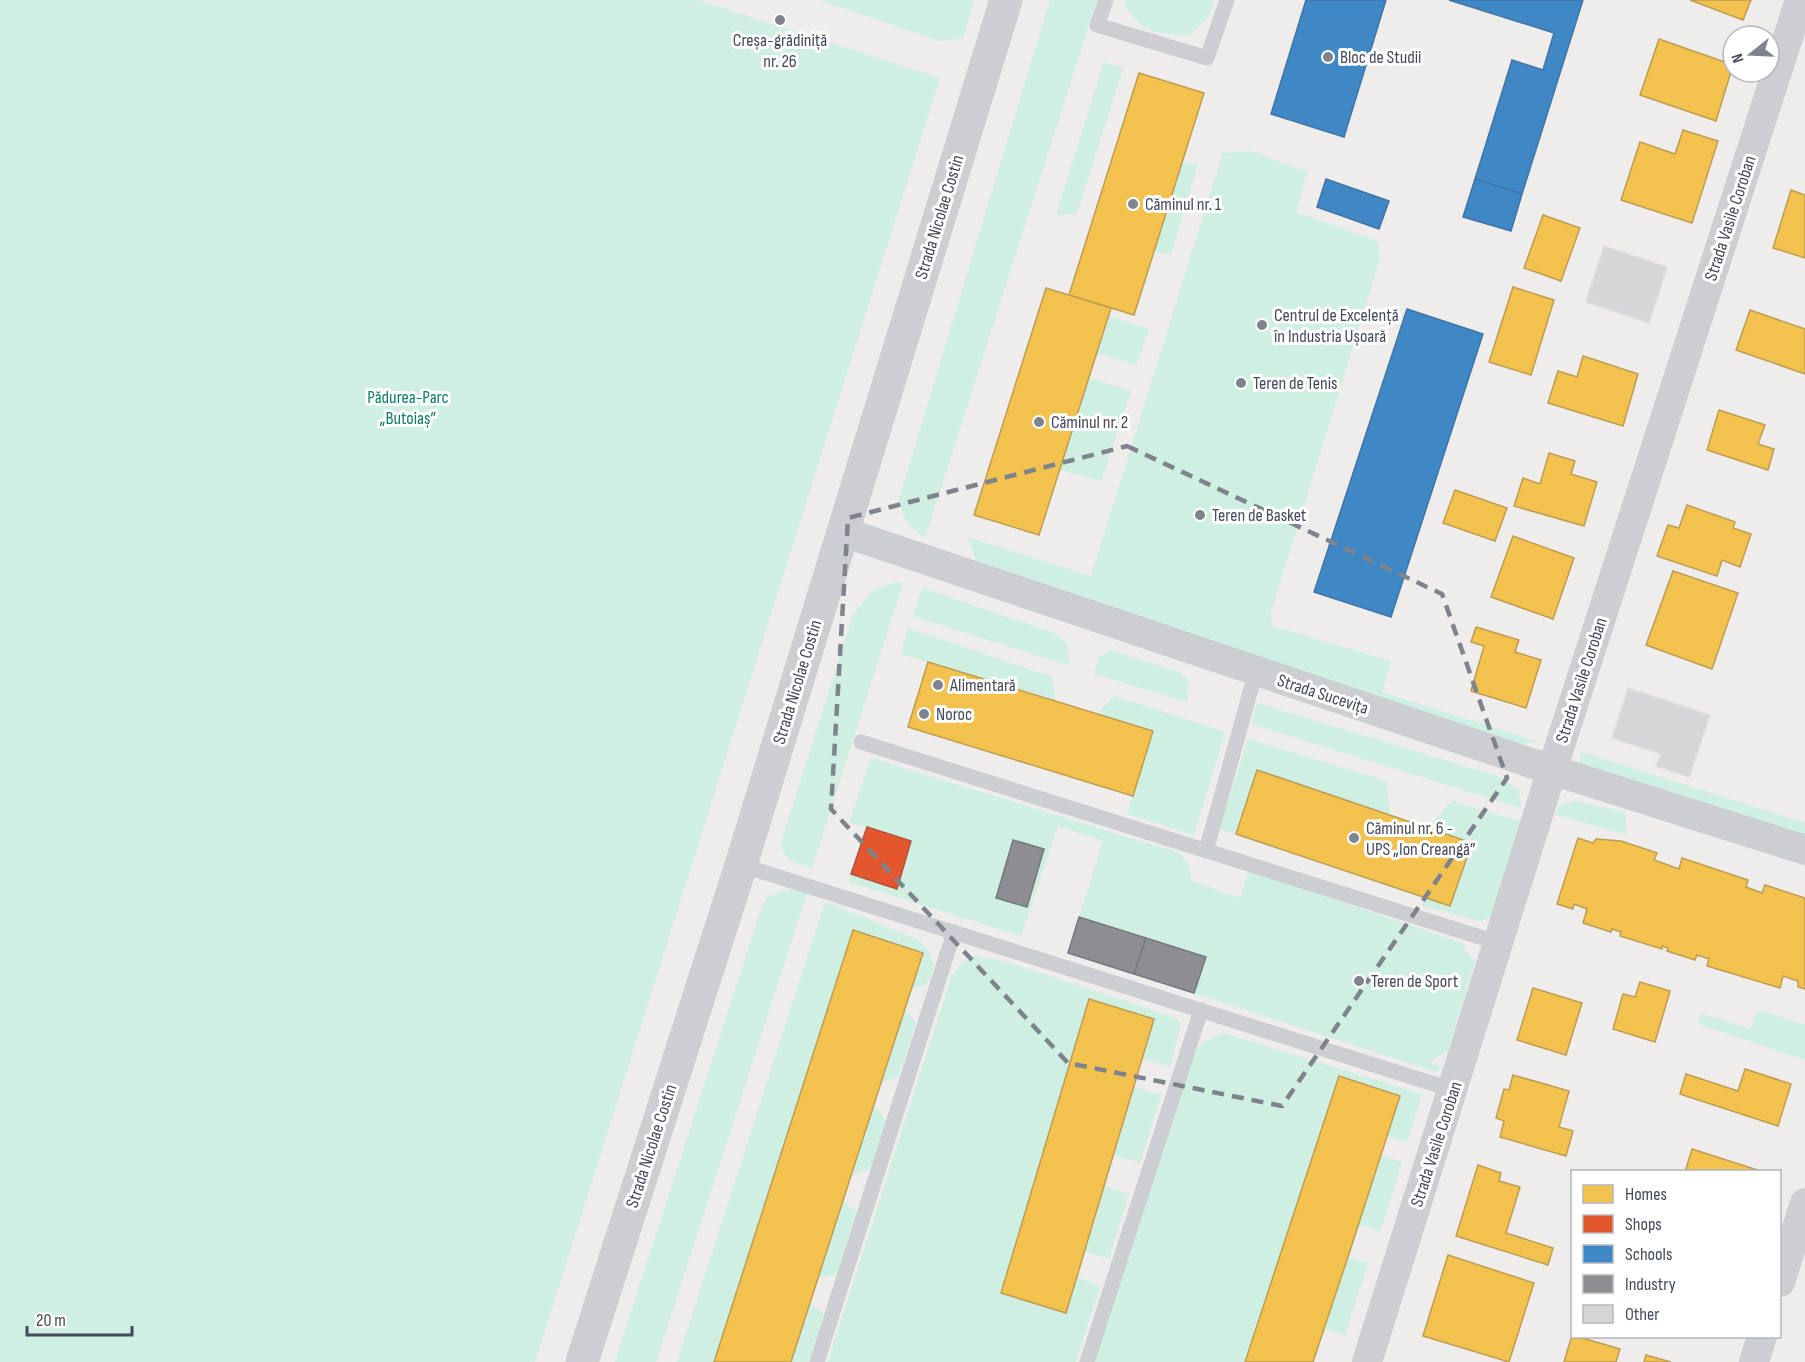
<svg xmlns="http://www.w3.org/2000/svg" width="1805" height="1362" viewBox="0 0 1805 1362" font-family="'Sofia Sans Condensed',sans-serif">
	<rect width="100%" height="100%" fill="#eeedec"/>
	<!-- green -->
	<g fill="#ceefe1">
		<path d="M0,0H698L940,78L535,1362H0Z"/>
		<path d="M819,0H974L963,38L940,41Z"/>
		<path d="M1050,0H1097L925,538C909,526 902,519 899,499Z"/>
		<path d="M1127,0H1214L1208,17L1189,36C1156,32 1144,35 1125,6Z"/>
		<path d="M1104,62L1123,68L1077,213L1056,215Z"/>
		<path d="M1251,151L1307,172L1296,212L1377,241L1380,259L1271,612L1272,626L1391,661L1382,692L1539,742L1521,744L979,569L967,537L1091,576L1223,153Z"/>
		<path d="M1182,163L1198,164L1171,254L1153,253Z"/>
		<path d="M1109,316L1149,329L1136,365L1097,353Z"/>
		<path d="M1089,378L1131,391L1101,481L1060,470Z"/>
		<path d="M895,582L903,583L812,868L789,860L780,846L853,615L871,592Z"/>
		<path d="M923,588L1054,633L1067,644L1070,666L913,616Z"/>
		<path d="M908,628L1052,677L1056,701L901,654Z"/>
		<path d="M1110,650L1179,672L1188,680L1187,702L1094,674L1099,657Z"/>
		<path d="M1115,696L1225,732L1194,835L1127,814L1152,731L1097,714Z"/>
		<path d="M1257,703L1500,777L1519,790L1521,808L1251,724Z"/>
		<path d="M1248,739L1387,781L1390,815L1257,770L1236,834L1219,829Z"/>
		<path d="M1582,752L1805,823V836L1579,763Z"/>
		<path d="M871,758L1179,853L1188,864L1192,881L1240,898L1249,870L1464,944V949L1475,962L1448,1050L1429,1063L1445,1068L1436,1072L1194,993L1205,957L1079,917L1103,841L1058,826L1021,936L849,882L851,874L897,888L911,842L849,822Z"/>
		<path d="M1452,801L1526,823L1499,907L1490,918L1480,921L1422,906L1424,897L1450,906L1472,843L1428,828Z"/>
		<path d="M1575,801L1625,812L1627,835L1554,814L1561,804Z"/>
		<path d="M793,889L807,893L656,1362H615L761,909L768,896Z"/>
		<path d="M825,902L917,939C934,953 940,970 923,987L912,988L923,953L853,930L714,1362H677Z"/>
		<path d="M975,956L1001,960L1174,1017L1181,1024L1170,1067L1142,1059L1154,1019L1001,1293L1065,1313L1076,1277L1100,1286L1076,1362H828L951,977L961,964Z"/>
		<path d="M905,1010L916,1023L898,1077L881,1082Z"/>
		<path d="M1763,1011L1805,1025V1060L1698,1024L1701,1013L1750,1029L1757,1013Z"/>
		<path d="M1223,1033L1422,1094L1407,1142L1387,1136L1339,1076L1245,1362H1094L1193,1053L1201,1044Z"/>
		<path d="M1134,1087L1161,1095L1140,1163L1114,1155Z"/>
		<path d="M874,1105L887,1122L871,1168L851,1176Z"/>
		<path d="M1381,1155L1402,1162L1380,1232L1358,1224Z"/>
		<path d="M1104,1186L1129,1194L1109,1259L1084,1251Z"/>
		<path d="M843,1200L856,1212L837,1275L818,1278Z"/>
		<path d="M1348,1257L1368,1263L1345,1335L1324,1328Z"/>
		<path d="M810,1303L824,1313L809,1362H791Z"/>
	</g>
	<!-- homes -->
	<g fill="#f2c14e" stroke="#be9d52" stroke-width="1.5">
		<path d="M1690,0H1751L1743,20Z"/>
		<path d="M1659,39L1733,65L1716,121L1640,95Z"/>
		<path d="M1139,73L1204,93L1134,315L1069,295Z"/>
		<path d="M1683,130L1718,141L1692,223L1621,200L1640,142L1675,154Z"/>
		<path d="M1791,190L1805,195V258L1773,248Z"/>
		<path d="M1543,215L1580,228L1561,281L1524,268Z"/>
		<path d="M1513,287L1554,300L1531,375L1489,362Z"/>
		<path d="M1046,288L1111,308L1039,535L974,515Z"/>
		<path d="M1750,310L1805,329V374L1736,350Z"/>
		<path d="M1583,356L1638,374L1623,426L1548,403L1558,371L1577,377Z"/>
		<path d="M1719,410L1765,425L1758,444L1774,449L1768,470L1707,450Z"/>
		<path d="M1549,453L1575,461L1571,474L1597,482L1584,526L1514,506L1523,478L1540,484Z"/>
		<path d="M1455,490L1507,508L1495,541L1443,523Z"/>
		<path d="M1687,505L1735,522L1733,528L1751,534L1740,567L1722,560L1717,576L1657,556L1668,525L1679,528Z"/>
		<path d="M1513,536L1574,558L1553,619L1491,597Z"/>
		<path d="M1673,571L1738,593L1712,669L1646,645Z"/>
		<path d="M1476,627L1519,640L1515,652L1541,660L1526,708L1471,691L1484,646L1471,642Z"/>
		<path d="M928,662L1153,731L1133,796L908,727Z"/>
		<path d="M1257,770L1472,843L1450,906L1236,834Z"/>
		<path d="M1578,838L1593,843L1596,839L1621,841L1657,853L1654,860L1679,869L1682,858L1748,880L1746,887L1762,893L1765,885L1805,898V989L1798,987V981L1783,976L1780,988L1707,966L1709,959L1697,955L1695,960L1667,951L1668,948L1662,946V949L1620,936L1621,932L1612,929L1611,932L1583,923L1587,909L1574,904L1573,909L1557,904Z"/>
		<path d="M853,930L923,953L878,1092L791,1362H714Z"/>
		<path d="M1640,982L1670,991L1655,1042L1613,1029L1623,994L1635,997Z"/>
		<path d="M1533,988L1582,1003L1566,1055L1517,1040Z"/>
		<path d="M1089,999L1154,1019L1066,1313L1001,1293Z"/>
		<path d="M1745,1069L1791,1084L1778,1126L1680,1094L1686,1074L1738,1091Z"/>
		<path d="M1513,1075L1569,1091L1559,1127L1573,1131L1566,1156L1500,1137L1504,1121L1496,1118L1504,1089L1509,1090Z"/>
		<path d="M1339,1076L1400,1096L1348,1257L1313,1362H1245Z"/>
		<path d="M1692,1149L1761,1171V1172H1685Z"/>
		<path d="M1478,1165L1501,1173L1499,1181L1520,1187L1506,1233L1553,1248L1548,1265L1456,1236Z"/>
		<path d="M1448,1255L1534,1283L1509,1362L1423,1336Z"/>
		<path d="M1572,1335L1620,1349L1616,1362H1564Z"/>
		<path d="M1646,1355L1671,1362H1644Z"/>
	</g>
	<!-- shops -->
	<path fill="#e4572e" stroke="#b4533b" stroke-width="1.5" d="M867,827L911,841L897,889L851,874Z"/>
	<!-- schools -->
	<g fill="#3f88c5" stroke="#4075a5" stroke-width="1.5">
		<path d="M1306,0H1386L1344,137L1271,114Z"/>
		<path d="M1449,0H1583L1522,194L1475,179L1512,60L1543,70L1554,33Z"/>
		<path d="M1326,179L1389,201L1379,229L1317,207Z"/>
		<path d="M1475,179L1522,194L1511,231L1463,217Z"/>
		<path d="M1407,309L1483,334L1391,617L1314,592Z"/>
	</g>
	<!-- industry -->
	<g fill="#8d8d92" stroke="#777981" stroke-width="1.5">
		<path d="M1013,840L1044,849L1027,907L996,898Z"/>
		<path d="M1079,917L1146,938L1134,974L1068,953Z"/>
		<path d="M1146,938L1206,957L1194,993L1134,974Z"/>
	</g>
	<!-- building -->
	<g fill="#d6d6d8" stroke="#dfdedf" stroke-width="1.5">
		<path d="M1604,246L1667,267L1649,323L1586,302Z"/>
		<path d="M1628,688L1710,715L1689,777L1656,766L1661,754L1612,738Z"/>
	</g>
	<g fill="none" stroke-linecap="round" stroke-linejoin="round">
		<!-- service -->
		<g stroke="#cdced2" stroke-width="15">
			<path d="M1106,0L1097,25L1207,58L1227,0"/>
			<path d="M861,742L1499,943"/>
			<path d="M1206,851L1256,671"/>
			<path d="M741,865L1453,1090"/>
			<path d="M817,1362L954,932"/>
			<path d="M1087,1362L1201,1010"/>
		</g>
		<!-- minor -->
		<g stroke="#cdced2" stroke-width="30">
			<path d="M843,532L1552,770L1805,850"/>
			<path d="M1780,1282L1805,1203"/>
			<path d="M1367,1362L1552,770L1800,0"/>
			<path d="M1754,1362L1762,1336"/>
		</g>
		<!-- secondary -->
		<path stroke="#ccced2" stroke-width="33" d="M582,1362L741,865L1006,0"/>
	</g>
	<!-- marked area -->
	<path fill="none" stroke="#7f838d" stroke-width="4.5" stroke-dasharray="12 8" stroke-linejoin="round" d="M1127,446L1442,594L1507,778L1282,1106L1068,1063L831,809L848,518Z"/>
	<!-- markers -->
	<g fill="#7f838d" stroke="#fff" stroke-width="2">
		<circle cx="780" cy="20" r="6"/>
		<circle cx="1328" cy="57" r="6"/>
		<circle cx="1133" cy="204" r="6"/>
		<circle cx="1262" cy="325" r="6"/>
		<circle cx="1241" cy="383" r="6"/>
		<circle cx="1039" cy="422" r="6"/>
		<circle cx="1200" cy="515" r="6"/>
		<circle cx="938" cy="685" r="6"/>
		<circle cx="924" cy="714" r="6"/>
		<circle cx="1354" cy="838" r="6"/>
		<circle cx="1359" cy="981" r="6"/>
	</g>
	<g text-anchor="middle" stroke-width="6" stroke-linejoin="round" paint-order="stroke">
		<!-- poi labels -->
		<g font-size="18" fill="#434a5a" stroke="#fff" text-anchor="start">
			<text x="780" y="46" text-anchor="middle">Creșa-grădiniță<tspan x="780" dy="21">nr. 26</tspan></text>
			<text x="1340" y="63">Bloc de Studii</text>
			<text x="1145" y="210">Căminul nr. 1</text>
			<text x="1274" y="321">Centrul de Excelență<tspan x="1274" dy="21">în Industria Ușoară</tspan></text>
			<text x="1253" y="389">Teren de Tenis</text>
			<text x="1051" y="428">Căminul nr. 2</text>
			<text x="1212" y="521">Teren de Basket</text>
			<text x="950" y="691">Alimentară</text>
			<text x="936" y="720">Noroc</text>
			<text x="1366" y="834">Căminul nr. 6 -<tspan x="1366" dy="21">UPS „Ion Creangă”</tspan></text>
			<text x="1371" y="987">Teren de Sport</text>
		</g>
		<!-- street labels -->
		<g font-size="18" fill="#434a5a" stroke="#fff">
			<text transform="translate(939 217) rotate(-73)" y="6">Strada Nicolae Costin</text>
			<text transform="translate(1730 218) rotate(-72)" y="6">Strada Vasile Coroban</text>
			<text transform="translate(1581 680) rotate(-72)" y="6">Strada Vasile Coroban</text>
			<text transform="translate(797 682) rotate(-73)" y="6">Strada Nicolae Costin</text>
			<text transform="translate(1323 694) rotate(18)" y="6">Strada Sucevița</text>
			<text transform="translate(1436 1144) rotate(-72)" y="6">Strada Vasile Coroban</text>
			<text transform="translate(651 1146) rotate(-72)" y="6">Strada Nicolae Costin</text>
		</g>
		<!-- park labels -->
		<g font-size="18" fill="#0f7f5d" stroke="#fff">
			<text x="408" y="403">Pădurea-Parc<tspan x="408" dy="21">„Butoiaș”</tspan></text>
		</g>
	</g>
	<!-- legend -->
	<rect x="1571" y="1170" width="210" height="168" fill="#ffffff" stroke="#b4b7bd" stroke-width="1.5"/>
	<rect x="1583" y="1185" width="30" height="18" fill="#f2c14e" stroke="#b4b7bd" stroke-width="1.5"/>
	<text x="1625" y="1200" font-size="18" fill="#434a5a">Homes</text>
	<rect x="1583" y="1215" width="30" height="18" fill="#e4572e" stroke="#b4b7bd" stroke-width="1.5"/>
	<text x="1625" y="1230" font-size="18" fill="#434a5a">Shops</text>
	<rect x="1583" y="1245" width="30" height="18" fill="#3f88c5" stroke="#b4b7bd" stroke-width="1.5"/>
	<text x="1625" y="1260" font-size="18" fill="#434a5a">Schools</text>
	<rect x="1583" y="1275" width="30" height="18" fill="#8d8d92" stroke="#b4b7bd" stroke-width="1.5"/>
	<text x="1625" y="1290" font-size="18" fill="#434a5a">Industry</text>
	<rect x="1583" y="1305" width="30" height="18" fill="#d6d6d8" stroke="#b4b7bd" stroke-width="1.5"/>
	<text x="1625" y="1320" font-size="18" fill="#434a5a">Other</text>
	<!-- north arrow -->
	<g transform="translate(1751 54) rotate(252)"><circle r="28" fill="#ffffff" stroke="#b4b7bd" stroke-width="1.5"/>
	<path d="M0-4.5L10 22L0 15L-10 22Z" fill="#7f838d"/>
	<text y="-9" font-size="16" font-weight="bold" text-anchor="middle" fill="#434a5a">N</text>
	</g>
	<!-- scale -->
	<path d="M27 1326v9h105v-9" fill="none" stroke="#434a5a" stroke-width="3"/>
	<text x="36" y="1326" font-size="18" fill="#434a5a" stroke="#ffffff" stroke-width="4.5" paint-order="stroke">20 m</text>
</svg>
